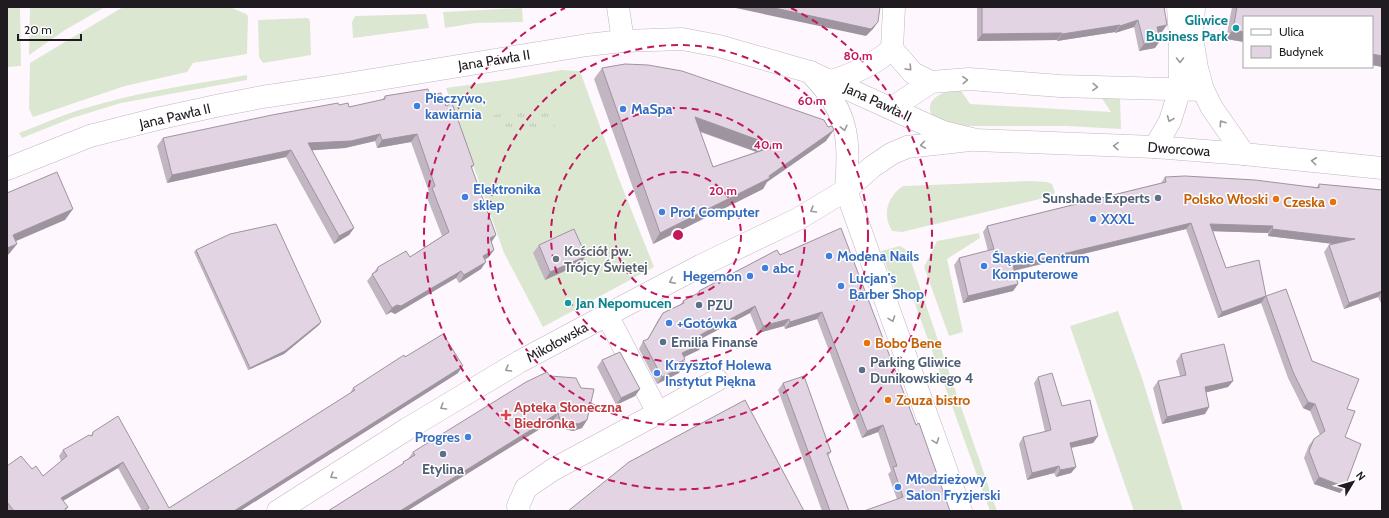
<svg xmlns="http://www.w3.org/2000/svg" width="1389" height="518" viewBox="0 0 1389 518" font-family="Cabin,sans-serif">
	<defs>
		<pattern id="park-tufts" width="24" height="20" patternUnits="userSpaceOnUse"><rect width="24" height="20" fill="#dce7d2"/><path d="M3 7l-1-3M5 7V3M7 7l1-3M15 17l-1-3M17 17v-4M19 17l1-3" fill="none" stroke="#bcc6b4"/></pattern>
	</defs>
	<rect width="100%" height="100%" fill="#fef8fe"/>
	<!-- grass -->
	<g fill="#dce7d2">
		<path d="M7,7H20L21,66L8,67Z"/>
		<path d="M30,7H105L65,30L29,55Z"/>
		<path d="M123,7H230L246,14L248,16L247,54L193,63L187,72L125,86L33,117L29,109L30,63Z"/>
		<path d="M522,8L523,22L475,23L445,28L443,12Z"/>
		<path d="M426,14L429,28L353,38L352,22L355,16Z"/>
		<path d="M307,18L309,19L310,22L311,55L263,63L259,57L258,20Z"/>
		<path d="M561,70L580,71L619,179L654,267L543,327L504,253L446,88L511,79Z"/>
		<path d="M247,75V80L121,103L72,118L22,138L19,133C38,126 57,117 76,111C131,93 189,85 247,75Z"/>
		<path d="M960,89L970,104L1111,112L1101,97L1120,98L1121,129L1066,126H958L932,116C923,97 946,91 960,89Z"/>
		<path d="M1030,181L1047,182L1052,184L1055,192L1052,196L902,232L892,231C882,214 887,197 903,186Z"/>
		<path d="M979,233L980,238L947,259L963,332L949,336L924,267L937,241Z"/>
		<path d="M900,246L907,250L997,511H990L914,301L898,298L881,251Z"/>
		<path d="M1118,311L1142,378L1183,511H1134L1070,326Z"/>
	</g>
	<!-- park -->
	<path fill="url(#park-tufts)" d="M549,107L557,134L490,130L487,116Z"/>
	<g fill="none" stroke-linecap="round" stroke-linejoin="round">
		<defs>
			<g id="minor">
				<path d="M618,7L623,41"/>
				<path d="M1194,7L1192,37L1197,68L1203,90L1212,108L1244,154"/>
				<path d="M892,49L913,73L931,82"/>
				<path d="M810,72C818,81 827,90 833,101C851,128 848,159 846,190L961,511"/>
				<path d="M832,81C853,74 875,64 892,49L894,7"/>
				<path d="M892,108L931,82L969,79L1060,86L1203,90"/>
				<path d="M1155,147L1170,121L1180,89V39L1178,7"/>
				<path d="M658,413L717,380"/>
				<path d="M278,511L407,429L519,362L607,315L702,265L798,219L846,190L872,167L891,154L907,147L970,140"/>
				<path d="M519,511L518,506L526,488L554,469L658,413L607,315"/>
			</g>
			<path id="major" d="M7,169L90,136L161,118L216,106L262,97L336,86L587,45L623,41L682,39L719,46L810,72L943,132L976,140L1155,147L1244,154L1382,168"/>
		</defs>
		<!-- minor casing -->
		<use href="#minor" stroke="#c2b4c2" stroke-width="23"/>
		<!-- major casing -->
		<use href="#major" stroke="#c2b4c2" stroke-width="23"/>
		<!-- minor -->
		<use href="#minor" stroke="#fff" stroke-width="22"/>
		<!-- major -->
		<use href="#major" stroke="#fff" stroke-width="22"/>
	</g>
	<!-- wall -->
	<g fill="#c2b6c3" fill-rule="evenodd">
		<path d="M977,7H1164L1162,32H1159L1155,48L1139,51L1134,27L1115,33V32L1057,41V40L977,41Z"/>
		<path d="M1232,7H1382V67L1372,65V17H1244V42L1226,39Z"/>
		<path d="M602,68L826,141L767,182L763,189L653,244L594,79ZM700,132L756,152L713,167Z"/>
		<path d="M429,95L446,106L474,165L472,168L491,242L489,257L485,259L481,269L459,283L456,278L395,314L391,312L386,315L367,281L378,267L410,257L442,236L426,195L429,192L411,142L377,148L375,141L345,148L312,150L354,228L349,235L334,244L286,157L167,183L157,146L163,138L339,105L349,107L382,100L385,96Z"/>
		<path d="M1165,177L1317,187L1319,184L1382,190V305L1378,297L1344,309L1324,252L1329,245L1334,244L1268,236V233L1213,231L1226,268L1266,296L1312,361L1347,409L1340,493L1314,484L1304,458L1309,445L1314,439L1320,435L1310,411L1303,408L1288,378L1261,303L1218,318L1186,229L1014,271L1018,284L1013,291L963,303L954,265L959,258L988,251L983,232L987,226L1161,183Z"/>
		<path d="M539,245L580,264L545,280L533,253Z"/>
		<path d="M196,250L321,322L319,325L284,354L248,370L194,252Z"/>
		<path d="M777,250L916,425L950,511L897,499L888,474L891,471L878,432L862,438L817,319L785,329L784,326L758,333L750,313L702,338L699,350L684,357L679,373L657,384L639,349L643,341L647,340L658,320L663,313L680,305L683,301L697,294L699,291Z"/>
		<path d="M1181,354L1233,381L1228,387L1206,392L1209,407L1205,414L1162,424L1153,388L1158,381L1180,376L1176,361Z"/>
		<path d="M405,357L458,373L240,511H142L118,468L63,501L68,507L66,510V511H7V466L32,469L43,476L61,461L59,456L63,450L91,436L93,432L169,508L350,393L353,388Z"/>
		<path d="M602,360L640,389L635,396L616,405L597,367Z"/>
		<path d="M550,376L587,420L582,428L573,431L555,427L553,421L402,465L403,462L408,459L413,452Z"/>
		<path d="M1038,377L1062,406L1098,436L1093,443L1071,448L1076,467L1071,473L1056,477L1054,473L1027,480L1019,444L1023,437L1045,432L1034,383Z"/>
		<path d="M783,383L831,452L828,456L849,511H822L778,390Z"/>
	</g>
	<!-- shaded-wall -->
	<g fill="#9e949f">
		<path d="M731,7H770L878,22L873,29L866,36Z"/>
		<path d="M1138,20L1134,27L1115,33L1120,26Z"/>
		<path d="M1120,25L1115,32L1057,41L1062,34Z"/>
		<path d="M1167,25L1162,32L1152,34L1157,27Z"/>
		<path d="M1233,30L1244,32V42L1226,39Z"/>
		<path d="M1062,33L1057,40L977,41L982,34Z"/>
		<path d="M1160,41L1155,48L1139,51L1144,44Z"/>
		<path d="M1372,54L1382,56V67L1372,65Z"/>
		<path d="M695,117L775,146L768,156L688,127Z"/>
		<path d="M834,130L826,141L767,182L763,189L653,244L660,233L769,176Z"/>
		<path d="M380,134L375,141L345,148L303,151L308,143Z"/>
		<path d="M417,134L411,142L377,148L382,140Z"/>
		<path d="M291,150L286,157L167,183L172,175Z"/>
		<path d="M73,209L65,220L7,245L13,235Z"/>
		<path d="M1191,223L1186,229L1008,272L1013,266Z"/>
		<path d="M1210,224L1273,226L1268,233L1206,231Z"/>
		<path d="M354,228L349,235L334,244L339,236Z"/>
		<path d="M1272,229L1355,239L1350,246L1268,236Z"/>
		<path d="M496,235L491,243L490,238Z"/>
		<path d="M17,244L9,254L7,255V248Z"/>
		<path d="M494,250L489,257L478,264L483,256Z"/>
		<path d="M586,256L580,264L545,280L550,272Z"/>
		<path d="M486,262L481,269L459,283L464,275Z"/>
		<path d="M461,271L456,278L395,314L391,312L386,315L392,308L397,305Z"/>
		<path d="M1018,284L1013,291L963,303L968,296Z"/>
		<path d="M1382,291V292L1378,297L1344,309L1349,303Z"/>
		<path d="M1266,296L1261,303L1218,318L1222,312Z"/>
		<path d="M755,306L750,313L695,342L700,335Z"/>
		<path d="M822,312L817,319L785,329L790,322Z"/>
		<path d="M789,319L784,326L758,333L763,326Z"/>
		<path d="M321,322L319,325L284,354L248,370L250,368Z"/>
		<path d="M704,343L699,350L678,360L682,353Z"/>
		<path d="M463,366L458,373L240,511H234Z"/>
		<path d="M684,366L679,373L657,384L662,377Z"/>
		<path d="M1233,381L1228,387L1200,394L1205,387Z"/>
		<path d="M640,389L635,396L616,405L621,398Z"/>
		<path d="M1308,402L1315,404L1310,411L1303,408Z"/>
		<path d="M1209,407L1205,414L1162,424L1167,417Z"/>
		<path d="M558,413L553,421L407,511H400Z"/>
		<path d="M560,420H587L582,428L573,431L555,427Z"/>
		<path d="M883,425L878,432L862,438L867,431Z"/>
		<path d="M1098,436L1093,443L1065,449L1070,443Z"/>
		<path d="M123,462L118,468L56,505L61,498Z"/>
		<path d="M1059,466L1054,473L1027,480L1032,473Z"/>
		<path d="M1076,467L1071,473L1056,477L1060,470Z"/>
		<path d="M1319,477L1345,487L1340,493L1314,484Z"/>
	</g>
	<!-- building -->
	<g fill="#e2d4e3" stroke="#9e949f" fill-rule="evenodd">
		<path d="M770,7H880L878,22L871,29Z"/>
		<path d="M982,7H1164L1167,25L1157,27L1160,41L1144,44L1138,20L1120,26V25L1062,34V33L982,34Z"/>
		<path d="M1237,7H1382V56L1372,54V17H1244V32L1233,30Z"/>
		<path d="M625,64L648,65L682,71L824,120L828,127L832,126L834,130L769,176L770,178L660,233L602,68ZM695,117L775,146L713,167Z"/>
		<path d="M428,89L429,95L441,93L446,106L452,103L474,165L471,166L496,235L490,238L494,250L483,256L486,262L464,275L461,271L401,306L397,305L392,308L372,274L377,271L378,267L406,251L410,257L449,232L432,188L435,186L417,134L382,140L380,134L351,141L308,143L354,228L339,236L291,150L172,175L163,138L272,115L338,103L339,105L348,103L349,107L385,99V96Z"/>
		<path d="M57,172L73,209L13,235L17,244L7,248V193Z"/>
		<path d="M1185,176L1255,180L1319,188V184L1382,190V291L1349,303L1329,245L1355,239L1272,229L1273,226L1210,224L1226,268L1259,260L1266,296L1286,289L1312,361L1359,379L1347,409L1355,411L1345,437L1361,444L1345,487L1319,477L1309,451L1314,439L1325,431L1315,404L1308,402L1293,372L1266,296L1222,312L1191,223L1013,266L1018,284L968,296L959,258L994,249L987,226L1166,182L1165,177Z"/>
		<path d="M276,224L321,322L285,351L250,368L196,250L230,234Z"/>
		<path d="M841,228L916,425L919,423L950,511H864L903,497L893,467L897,466L883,425L867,431L822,312L790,322L789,319L763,326L755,306L700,335L704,343L682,353L685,359L682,361L684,366L662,377L643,341L648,339L663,313L684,303L683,301L700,292L699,291L777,250L780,255Z"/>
		<path d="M574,229L586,256L550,272L539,245Z"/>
		<path d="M443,334L463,366L234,511H145L149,508L123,462L61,498L68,507L65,509L66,511H14L7,502V466L21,456L32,469L36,466L43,476L67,456L63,450L89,435L92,436L93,432L118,416L169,508L355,390L353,388L404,355L405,357Z"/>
		<path d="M1224,344L1233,381L1205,387L1209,407L1167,417L1158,381L1186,375L1181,354Z"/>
		<path d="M620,352L640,389L621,398L602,360Z"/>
		<path d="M547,372L550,376L576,378L581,388L594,389L587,420L578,424L560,420L558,413L400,511H328L404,463L403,462L415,455L413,452L526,382Z"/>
		<path d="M1052,373L1062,406L1090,400L1098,436L1070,443L1076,467L1060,470L1059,466L1032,473L1023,437L1051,430L1038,377Z"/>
		<path d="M804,376L831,452L827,453L849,511H830L783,383Z"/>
		<path d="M745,400L804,511H661L660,510V511H568L629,462Z"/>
	</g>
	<!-- one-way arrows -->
	<defs><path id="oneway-chevron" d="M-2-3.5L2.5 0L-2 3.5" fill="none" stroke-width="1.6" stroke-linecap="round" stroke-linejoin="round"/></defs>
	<g stroke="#9b989b">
		<use href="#oneway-chevron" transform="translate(1180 60) rotate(90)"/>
		<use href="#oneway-chevron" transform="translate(909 68) rotate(47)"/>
		<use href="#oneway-chevron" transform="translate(965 80) rotate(-3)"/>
		<use href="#oneway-chevron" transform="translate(1095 87) rotate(2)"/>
		<use href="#oneway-chevron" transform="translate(1170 119) rotate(112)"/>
		<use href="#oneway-chevron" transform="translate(1222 123) rotate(-124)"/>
		<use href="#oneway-chevron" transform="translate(844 128) rotate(76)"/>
		<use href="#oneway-chevron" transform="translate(923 145) rotate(172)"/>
		<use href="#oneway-chevron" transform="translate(1116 146) rotate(-178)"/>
		<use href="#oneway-chevron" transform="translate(1314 161) rotate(-174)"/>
		<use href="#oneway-chevron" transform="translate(813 210) rotate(149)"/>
		<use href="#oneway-chevron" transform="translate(672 281) rotate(153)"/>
		<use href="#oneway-chevron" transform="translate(892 319) rotate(70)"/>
		<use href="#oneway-chevron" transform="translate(508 369) rotate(150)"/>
		<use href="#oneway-chevron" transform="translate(443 407) rotate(149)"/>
		<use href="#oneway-chevron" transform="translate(936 441) rotate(70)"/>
		<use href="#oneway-chevron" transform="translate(333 476) rotate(148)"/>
	</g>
	<!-- distance rings -->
	<g fill="none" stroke="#c2185b" stroke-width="2" stroke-dasharray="7 5">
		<circle cx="678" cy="235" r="63"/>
		<circle cx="678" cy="235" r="127"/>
		<circle cx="678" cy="235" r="190"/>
		<path d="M791 8A254 254 0 1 1 565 8"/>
	</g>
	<!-- markers -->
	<g fill="#0f9aa8" stroke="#fff" stroke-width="1.5">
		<circle cx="1236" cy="28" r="4"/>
		<circle cx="568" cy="303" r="4"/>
	</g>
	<g fill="#3f7fe0" stroke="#fff" stroke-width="1.5">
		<circle cx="417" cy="106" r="4"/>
		<circle cx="623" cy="109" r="4"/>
		<circle cx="465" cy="197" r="4"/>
		<circle cx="662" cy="212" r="4"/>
		<circle cx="1093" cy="219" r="4"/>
		<circle cx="829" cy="256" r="4"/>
		<circle cx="984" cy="266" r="4"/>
		<circle cx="765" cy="268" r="4"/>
		<circle cx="750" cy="276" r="4"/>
		<circle cx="841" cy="286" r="4"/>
		<circle cx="669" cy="323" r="4"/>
		<circle cx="657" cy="373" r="4"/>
		<circle cx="468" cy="437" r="4"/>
		<circle cx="898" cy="487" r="4"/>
	</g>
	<g fill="#5c6f8a" stroke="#fff" stroke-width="1.5">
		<circle cx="1158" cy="198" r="4"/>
		<circle cx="699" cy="305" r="4"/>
		<circle cx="663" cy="342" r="4"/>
		<circle cx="862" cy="370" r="4"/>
		<circle cx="443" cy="454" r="4"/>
	</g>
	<g fill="#e8710a" stroke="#fff" stroke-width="1.5">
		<circle cx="1276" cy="199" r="4"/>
		<circle cx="1333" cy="202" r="4"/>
		<circle cx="867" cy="343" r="4"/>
		<circle cx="888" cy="400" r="4"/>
	</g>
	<circle fill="#6b7280" stroke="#fff" stroke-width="1.5" cx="556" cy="259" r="4"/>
	<path fill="#e0444e" stroke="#fff" stroke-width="1.5" d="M504 409h4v4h4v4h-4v4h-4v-4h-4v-4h4z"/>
	<g text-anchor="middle" stroke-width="3" stroke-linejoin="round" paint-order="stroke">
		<!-- culture labels -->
		<g font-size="14" font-weight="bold" fill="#0d838f" stroke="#fff" text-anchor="end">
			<text x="1228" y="25">Gliwice<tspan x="1228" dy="16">Business Park</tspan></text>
			<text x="576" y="308" text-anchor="start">Jan Nepomucen</text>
		</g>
		<!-- street labels -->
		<g font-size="14" fill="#201b20" stroke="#fff">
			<text transform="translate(494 60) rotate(-9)" y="5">Jana Pawła II</text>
			<text transform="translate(878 102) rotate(25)" y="5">Jana Pawła II</text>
			<text transform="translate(175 116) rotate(-13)" y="5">Jana Pawła II</text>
			<text transform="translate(1179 149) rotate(4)" y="5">Dworcowa</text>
			<text transform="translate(557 342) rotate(-29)" y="5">Mikołowska</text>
		</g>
		<!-- shop labels -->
		<g font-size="14" font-weight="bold" fill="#366cbe" stroke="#fff" text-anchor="start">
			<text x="425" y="103">Pieczywo,<tspan x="425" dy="16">kawiarnia</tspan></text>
			<text x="631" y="114">MaSpa</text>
			<text x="473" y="194">Elektronika<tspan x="473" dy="16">sklep</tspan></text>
			<text x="670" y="217">Prof Computer</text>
			<text x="1101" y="224">XXXL</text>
			<text x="837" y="261">Modena Nails</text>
			<text x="992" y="263">Śląskie Centrum<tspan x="992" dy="16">Komputerowe</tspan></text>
			<text x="773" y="273">abc</text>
			<text x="742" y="281" text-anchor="end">Hegemon</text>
			<text x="849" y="283">Lucjan's<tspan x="849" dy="16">Barber Shop</tspan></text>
			<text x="677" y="328">+Gotówka</text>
			<text x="665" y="370">Krzysztof Holewa<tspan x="665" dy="16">Instytut Piękna</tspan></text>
			<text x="460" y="442" text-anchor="end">Progres</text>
			<text x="906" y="484">Młodzieżowy<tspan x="906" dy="16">Salon Fryzjerski</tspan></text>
		</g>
		<!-- service labels -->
		<g font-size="14" font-weight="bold" fill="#4e5e75" stroke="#fff" text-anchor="start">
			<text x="1150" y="203" text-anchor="end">Sunshade Experts</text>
			<text x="707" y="310">PZU</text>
			<text x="671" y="347">Emilia Finanse</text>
			<text x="870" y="367">Parking Gliwice<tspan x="870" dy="16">Dunikowskiego 4</tspan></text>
			<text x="443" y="474" text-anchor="middle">Etylina</text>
		</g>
		<!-- food labels -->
		<g font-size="14" font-weight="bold" fill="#c56008" stroke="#fff" text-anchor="end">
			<text x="1268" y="204">Polsko Włoski</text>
			<text x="1325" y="207">Czeska</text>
			<text x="875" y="348" text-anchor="start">Bobo Bene</text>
			<text x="896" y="405" text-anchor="start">Zouza bistro</text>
		</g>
		<!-- worship labels -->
		<g font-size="14" font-weight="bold" fill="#5b616d" stroke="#fff" text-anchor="start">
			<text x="564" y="256">Kościół pw.<tspan x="564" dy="16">Trójcy Świętej</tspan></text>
		</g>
		<!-- health labels -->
		<g font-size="14" font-weight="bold" fill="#be3a42" stroke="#fff" text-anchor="start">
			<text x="514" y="412">Apteka Słoneczna<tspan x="514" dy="16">Biedronka</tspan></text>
		</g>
	</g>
	<circle cx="678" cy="235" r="6" fill="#c2185b" stroke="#fff" stroke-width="2"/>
	<g font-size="12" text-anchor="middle" font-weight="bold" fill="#c2185b" stroke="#fff" stroke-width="3" stroke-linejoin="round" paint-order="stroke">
		<text x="858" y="60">80 m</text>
		<text x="812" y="105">60 m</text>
		<text x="768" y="149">40 m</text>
		<text x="723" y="195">20 m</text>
	</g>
	<!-- border -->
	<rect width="1389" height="518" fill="none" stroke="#201b20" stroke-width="16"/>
	<!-- legend -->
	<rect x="1243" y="16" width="130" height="52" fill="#ffffff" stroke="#a6a4a6"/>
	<rect x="1251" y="29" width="20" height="6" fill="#ffffff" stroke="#a6a4a6"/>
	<text x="1279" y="36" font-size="12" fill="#201b20">Ulica</text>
	<rect x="1251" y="46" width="20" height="12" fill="#e2d4e3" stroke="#a6a4a6"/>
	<text x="1279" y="56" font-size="12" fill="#201b20">Budynek</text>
	<!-- north arrow -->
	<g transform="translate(1353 482) rotate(52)" stroke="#ffffff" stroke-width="3" paint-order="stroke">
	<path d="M0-3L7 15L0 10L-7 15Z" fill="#201b20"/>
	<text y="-6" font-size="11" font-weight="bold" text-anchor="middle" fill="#201b20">N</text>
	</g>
	<!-- scale -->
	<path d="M18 34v6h63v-6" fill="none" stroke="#201b20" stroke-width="2"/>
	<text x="24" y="34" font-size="12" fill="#201b20" stroke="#ffffff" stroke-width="3" paint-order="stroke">20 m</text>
</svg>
